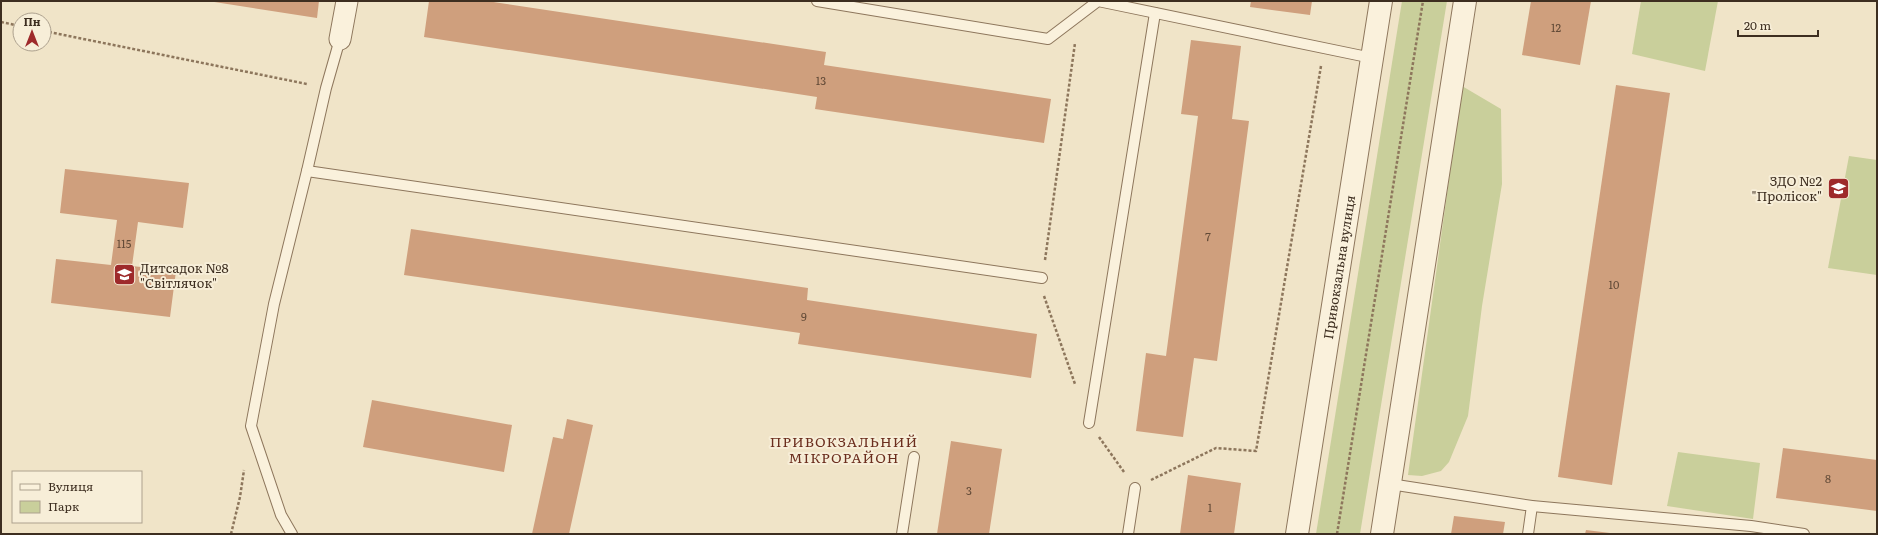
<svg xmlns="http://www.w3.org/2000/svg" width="1878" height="535" viewBox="0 0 1878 535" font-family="Literata,serif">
	<rect width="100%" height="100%" fill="#f0e4c8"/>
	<!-- green -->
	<g fill="#c9cf9b">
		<path d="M1402,1H1447L1360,534H1316Z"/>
		<path d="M1641,1H1718L1705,71L1632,54Z"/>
		<path d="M1462,86L1501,109L1502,184L1482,306L1468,416L1449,462L1441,471L1422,476L1408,475Z"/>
		<path d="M1849,156L1877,160V275L1828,268Z"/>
		<path d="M1678,452L1760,463L1753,519L1667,506Z"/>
	</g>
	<!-- building -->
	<g fill="#cf9f7d">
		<path d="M208,1H319L317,18Z"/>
		<path d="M429,1H487L826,52L824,65L1051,99L1044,143L815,109L817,97L424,37Z"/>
		<path d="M1251,1H1312L1310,15L1250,7Z"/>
		<path d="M1531,1H1591L1580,65L1522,55Z"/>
		<path d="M1191,40L1241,46L1232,119L1249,121L1217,361L1194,358L1183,437L1136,431L1146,353L1166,356L1198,116L1181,114Z"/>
		<path d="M1616,85L1670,93L1612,485L1558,477Z"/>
		<path d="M65,169L189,183L183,228L138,222L132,266L176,271L170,317L51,303L56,259L111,265L117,220L60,213Z"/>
		<path d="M411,229L808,288L807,300L1037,334L1031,378L798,344L800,333L404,275Z"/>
		<path d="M372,400L512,425L504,472L363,447Z"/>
		<path d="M567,419L593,425L569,534H532L553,437L563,439Z"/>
		<path d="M951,441L1002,449L989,534H937Z"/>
		<path d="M1783,448L1877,460V511L1776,498Z"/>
		<path d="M1188,475L1241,483L1234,534H1180Z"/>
		<path d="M1454,516L1505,522L1503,534H1451Z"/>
		<path d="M1586,530L1610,533V534H1585Z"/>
	</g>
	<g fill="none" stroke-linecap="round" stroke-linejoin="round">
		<defs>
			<g id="service">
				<path d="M817,1L1048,39L1098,1L1372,58"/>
				<path d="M307,171L1042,278"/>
				<path d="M1089,423L1155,13"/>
				<path d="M1390,484L1532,506L1751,526L1804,534"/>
				<path d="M292,534L281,515L251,426L274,304L307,171L326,88L340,39"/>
				<path d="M902,534L914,457"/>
				<path d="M1128,534L1135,488"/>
				<path d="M1528,534L1532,506"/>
			</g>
			<path id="minor" d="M340,39L347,1"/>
			<g id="tertiary">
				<path id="s1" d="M1297,534L1381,1"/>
				<path d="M1382,534L1465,1"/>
			</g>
		</defs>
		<!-- service casing -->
		<use href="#service" stroke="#8d765c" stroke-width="12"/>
		<!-- minor casing -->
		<use href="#minor" stroke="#8d765c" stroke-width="23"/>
		<!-- tertiary casing -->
		<use href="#tertiary" stroke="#8d765c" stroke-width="24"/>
		<!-- path -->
		<g stroke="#8d765c" stroke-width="2.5" stroke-dasharray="3 2" stroke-linecap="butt">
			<path d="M1,22L20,26"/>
			<path d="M44,31L307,84"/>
			<path d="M1045,260L1075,43"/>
			<path d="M1044,296L1075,384"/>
			<path d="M1099,437L1124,472"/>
			<path d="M1151,480L1216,448L1256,451L1321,66"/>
			<path d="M231,534L240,497L244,470"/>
			<path d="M1337,534L1423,1"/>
		</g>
		<!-- service -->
		<use href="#service" stroke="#faf1dc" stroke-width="10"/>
		<!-- minor -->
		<use href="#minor" stroke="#faf1dc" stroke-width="21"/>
		<!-- tertiary -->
		<use href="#tertiary" stroke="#faf1dc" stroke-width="22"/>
	</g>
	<!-- icons -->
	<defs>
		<symbol id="school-square" viewBox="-11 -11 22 22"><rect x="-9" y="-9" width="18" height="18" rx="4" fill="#9e2a2b" stroke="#f7eed8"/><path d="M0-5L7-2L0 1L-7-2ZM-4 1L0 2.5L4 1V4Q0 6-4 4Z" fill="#fff"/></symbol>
	</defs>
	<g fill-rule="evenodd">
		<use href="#school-square" x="1826" y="176" width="25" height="25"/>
		<use href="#school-square" x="112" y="262" width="25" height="25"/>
	</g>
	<g text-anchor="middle" stroke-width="4" stroke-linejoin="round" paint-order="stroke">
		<!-- number labels -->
		<g font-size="11" fill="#624a37">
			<text x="1556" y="32">12</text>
			<text x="821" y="85">13</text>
			<text x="1208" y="241">7</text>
			<text x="124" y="248">115</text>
			<text x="1614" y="289">10</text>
			<text x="804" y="321">9</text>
			<text x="1828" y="483">8</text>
			<text x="969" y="495">3</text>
			<text x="1210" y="512">1</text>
		</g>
		<!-- poi labels -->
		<g font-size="13" fill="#3d2e20" stroke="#f7eed8" text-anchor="end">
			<text x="1822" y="186">ЗДО №2<tspan x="1822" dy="15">"Пролісок"</tspan></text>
			<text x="140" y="273" text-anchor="start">Дитсадок №8<tspan x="140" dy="15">"Світлячок"</tspan></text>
		</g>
		<!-- street labels -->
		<g font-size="13" fill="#3d2e20" stroke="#f7eed8">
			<text dy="5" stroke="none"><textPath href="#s1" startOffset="270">Привокзальна вулиця</textPath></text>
		</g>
		<!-- neighbourhood labels -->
		<g font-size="14" letter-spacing="1" fill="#6b2e1e" stroke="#f7eed8">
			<text x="844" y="447">ПРИВОКЗАЛЬНИЙ<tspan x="844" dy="16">МІКРОРАЙОН</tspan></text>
		</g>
	</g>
	<!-- border -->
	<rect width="1878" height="535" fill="none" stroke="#3d2e20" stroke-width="4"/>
	<!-- legend -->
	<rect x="12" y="471" width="130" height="52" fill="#f7eed8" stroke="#ada18e"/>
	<rect x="20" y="484" width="20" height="6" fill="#faf1dc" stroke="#ada18e"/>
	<text x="48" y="491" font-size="12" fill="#3d2e20">Вулиця</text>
	<rect x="20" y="501" width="20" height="12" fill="#c9cf9b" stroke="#ada18e"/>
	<text x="48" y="511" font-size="12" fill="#3d2e20">Парк</text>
	<!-- north arrow -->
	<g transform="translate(32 32)"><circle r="19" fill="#f7eed8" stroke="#ada18e"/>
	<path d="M0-3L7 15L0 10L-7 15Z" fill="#9e2a2b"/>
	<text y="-6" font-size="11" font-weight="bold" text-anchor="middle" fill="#3d2e20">Пн</text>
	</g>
	<!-- scale -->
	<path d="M1738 30v6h80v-6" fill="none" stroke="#3d2e20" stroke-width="2"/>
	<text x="1744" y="30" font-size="12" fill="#3d2e20" stroke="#f7eed8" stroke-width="3" paint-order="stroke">20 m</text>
</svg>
